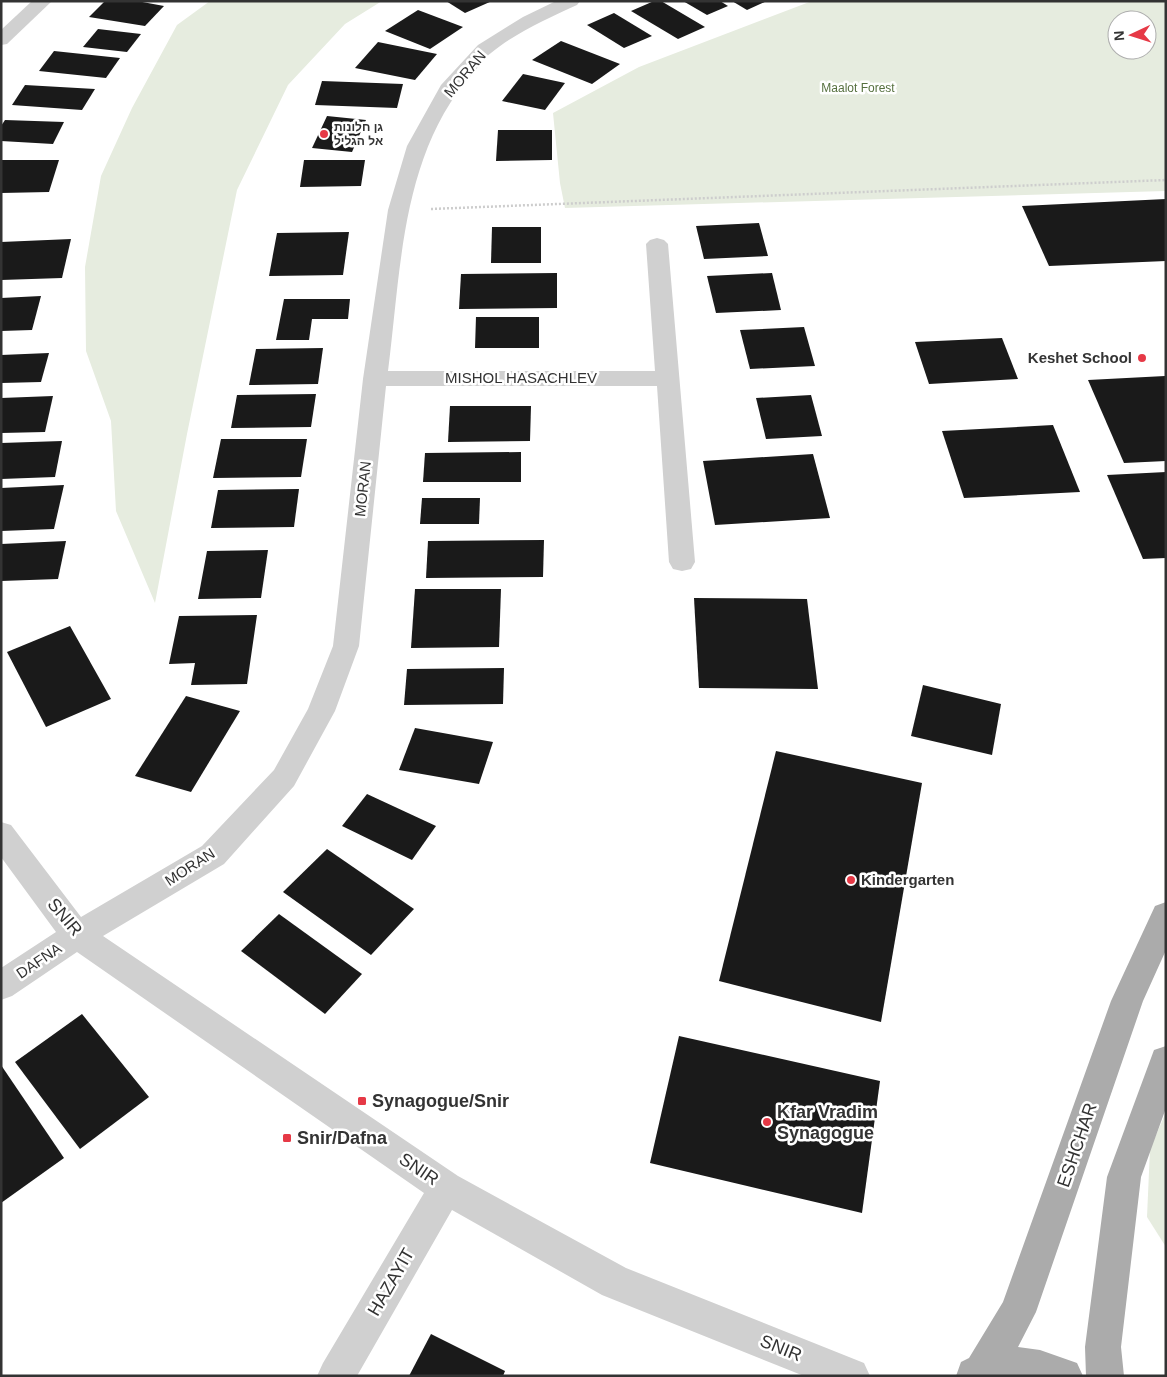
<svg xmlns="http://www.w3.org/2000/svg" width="1167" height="1377" viewBox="0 0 1167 1377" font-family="Helvetica,'Noto Sans Hebrew',sans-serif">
	<rect width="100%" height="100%" fill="#fff"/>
	<!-- green -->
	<g fill="#e6ecdf" fill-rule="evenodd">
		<path d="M210,1H382L345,24L288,85L237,190L187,434L155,603L116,511L111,421L86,351L85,267L101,176L132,108L177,25Z"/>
		<path d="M812,1H1166V191L565,208L560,183L553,113L639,67ZM1117,20H1147V50H1117Z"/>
		<path d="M1166,1112V1247L1147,1217L1150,1149Z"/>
	</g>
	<!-- building -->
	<g fill="#1a1a1a">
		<path d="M105,1H137L164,6L145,26L89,17Z"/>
		<path d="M446,1H492L465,13Z"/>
		<path d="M654,1H661L705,27L678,39L631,11Z"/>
		<path d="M683,1H720L728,6L707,15Z"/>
		<path d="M732,1H767L747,10Z"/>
		<path d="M418,10L463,27L430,49L385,31Z"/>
		<path d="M614,13L652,36L624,48L587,25Z"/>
		<path d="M98,29L141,34L127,52L83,47Z"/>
		<path d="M561,41L620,64L592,84L532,60Z"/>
		<path d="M378,42L437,54L415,80L355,68Z"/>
		<path d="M54,51L120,58L106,78L39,71Z"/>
		<path d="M523,74L565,83L545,110L502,101Z"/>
		<path d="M322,81L403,84L397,108L315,105Z"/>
		<path d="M25,85L95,89L82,110L12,105Z"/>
		<path d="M327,116L366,120L352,152L312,148Z"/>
		<path d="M5,120L64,122L53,144L1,141V126Z"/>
		<path d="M498,130H552V160L496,161Z"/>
		<path d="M1,160H59L49,192L1,193Z"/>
		<path d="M304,160H365L361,186L300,187Z"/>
		<path d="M1166,199V261L1049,266L1022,206Z"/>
		<path d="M759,223L768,256L704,259L696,226Z"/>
		<path d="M492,227H541V263H491Z"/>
		<path d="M349,232L343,275L269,276L277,233Z"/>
		<path d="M71,239L62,278L1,280V242Z"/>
		<path d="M557,273V308L459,309L461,274Z"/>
		<path d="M772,273L781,310L716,313L707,276Z"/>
		<path d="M41,296L32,330L1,331V298Z"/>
		<path d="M284,299H350L348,319H312L309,340H276Z"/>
		<path d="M476,317H539V348H475Z"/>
		<path d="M804,327L815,366L750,369L740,330Z"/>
		<path d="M1002,338L1018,379L929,384L915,342Z"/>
		<path d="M323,348L318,384L249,385L256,349Z"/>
		<path d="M49,353L41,382L1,383V355Z"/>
		<path d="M1165,376L1166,461L1124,463L1088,380Z"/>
		<path d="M316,394L311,427L231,428L237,395Z"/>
		<path d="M811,395L822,436L766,439L756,398Z"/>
		<path d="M53,396L45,432L1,433V398Z"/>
		<path d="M450,406H531L530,441L448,442Z"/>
		<path d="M1053,425L1080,492L964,498L942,431Z"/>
		<path d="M221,439H307L301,477L213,478Z"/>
		<path d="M62,441L55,477L1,479V443Z"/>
		<path d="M521,452V482H423L425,453Z"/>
		<path d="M813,454L830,518L715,525L703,461Z"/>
		<path d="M1166,472V558L1143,559L1107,475Z"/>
		<path d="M64,485L54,529L1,531V488Z"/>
		<path d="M299,489L294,527L211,528L218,490Z"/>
		<path d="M422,498H480L479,524H420Z"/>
		<path d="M544,540L543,577L426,578L428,541Z"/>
		<path d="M66,541L58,579L1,581V544Z"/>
		<path d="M268,550L261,598L198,599L207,551Z"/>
		<path d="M415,589H501L499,647L411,648Z"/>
		<path d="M694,598L807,599L818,689L699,688Z"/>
		<path d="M257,615L247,684L191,685L195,663L169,664L179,616Z"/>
		<path d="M70,626L111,699L46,727L7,652Z"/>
		<path d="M504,668L503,704L404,705L407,669Z"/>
		<path d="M923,685L1001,704L992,755L911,736Z"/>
		<path d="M186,696L240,711L191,792L135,776Z"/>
		<path d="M415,728L493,742L479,784L399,770Z"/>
		<path d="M776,751L922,783L881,1022L719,981Z"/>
		<path d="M367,794L436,826L412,860L342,826Z"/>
		<path d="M327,849L414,909L371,955L283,892Z"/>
		<path d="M279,914L362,974L325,1014L241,951Z"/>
		<path d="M82,1014L149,1097L80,1149L15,1062Z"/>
		<path d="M679,1036L880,1081L862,1213L650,1163Z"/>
		<path d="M1,1065L64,1158L1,1203Z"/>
		<path d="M431,1334L505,1371L503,1376H409Z"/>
	</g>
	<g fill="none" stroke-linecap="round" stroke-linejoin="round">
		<!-- path -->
		<path stroke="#cdcdcd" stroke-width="2.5" stroke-dasharray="2 2" stroke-linecap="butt" d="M431,209L1166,180"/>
		<!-- minor -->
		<g fill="#d0d0d0" fill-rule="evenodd">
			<path d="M32,1H52L7,44L1,45V30Z"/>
			<path d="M556,1H580L577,5C549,18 515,33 491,53C484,58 479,66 473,73C401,153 401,270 388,371H655L646,244L650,240L657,238L664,240L668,244L695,562L691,569L682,571L673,569L669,562L657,386H386L359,646L335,711L294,786L224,864L103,936L458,1176L626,1268L864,1363L870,1376H804L602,1295L452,1210L357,1376H317L323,1363L424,1193L77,952L12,996L1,1000V968L56,932L1,857V822L11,825L81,917L202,846L274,770L308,709L333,646L363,379L388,210L407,146L441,85L478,45L523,17Z"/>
		</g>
		<!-- major -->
		<g fill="#ababab" fill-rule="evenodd">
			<path d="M1166,902V950L1143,1001L1036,1312L1018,1347L1040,1350L1077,1363L1083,1376H956L961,1362L969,1358L1003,1302L1111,1001L1155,906Z"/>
			<path d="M1166,1046V1108L1141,1177L1121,1347L1124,1376H1086L1085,1347L1107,1177L1154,1050Z"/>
		</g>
	</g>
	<!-- markers -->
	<g fill="#e63946" stroke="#fff" stroke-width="2">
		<circle cx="324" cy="134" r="5"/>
		<circle cx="1142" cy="358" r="5"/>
		<circle cx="851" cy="880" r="5"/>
		<rect x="357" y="1096" width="10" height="10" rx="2.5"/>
		<circle cx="767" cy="1122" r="5"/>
		<rect x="282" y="1133" width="10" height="10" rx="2.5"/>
	</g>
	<g text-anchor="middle" stroke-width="5" stroke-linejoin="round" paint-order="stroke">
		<!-- far-park labels -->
		<g font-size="12" fill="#56703f" stroke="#fff">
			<text x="858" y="92">Maalot Forest</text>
		</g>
		<!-- far-poi labels -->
		<g font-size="12" font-weight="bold" fill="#333" stroke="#fff" text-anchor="start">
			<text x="334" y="131">גן חלונות<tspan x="334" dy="14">אל הגליל</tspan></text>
		</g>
		<!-- street labels -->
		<g font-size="15" fill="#333" stroke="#fff">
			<text transform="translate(465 74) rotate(-50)" y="5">MORAN</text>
			<text x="521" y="383">MISHOL HASACHLEV</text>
			<text transform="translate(363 489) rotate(-84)" y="5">MORAN</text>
			<text transform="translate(190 867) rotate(-33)" y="5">MORAN</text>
			<text transform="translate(39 961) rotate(-34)" y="5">DAFNA</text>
		</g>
		<!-- poi labels -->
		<g font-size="15" font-weight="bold" fill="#333" stroke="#fff" text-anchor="end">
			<text x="1132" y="363">Keshet School</text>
			<text x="861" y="885" text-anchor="start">Kindergarten</text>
		</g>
		<!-- near-street labels -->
		<g font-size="18" fill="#333" stroke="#fff">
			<text transform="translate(65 917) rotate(50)" y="6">SNIR</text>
			<text transform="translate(1077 1145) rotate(-71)" y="6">ESHCHAR</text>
			<text transform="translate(419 1169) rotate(34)" y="6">SNIR</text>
			<text transform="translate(391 1282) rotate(-60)" y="6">HAZAYIT</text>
			<text transform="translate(781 1348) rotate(22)" y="6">SNIR</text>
		</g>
		<!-- near-poi labels -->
		<g font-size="18" font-weight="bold" fill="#333" stroke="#fff" text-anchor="start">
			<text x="372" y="1107">Synagogue/Snir</text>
			<text x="777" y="1118">Kfar Vradim<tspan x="777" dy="21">Synagogue</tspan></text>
			<text x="297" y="1144">Snir/Dafna</text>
		</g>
	</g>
	<!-- border -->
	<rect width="1167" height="1377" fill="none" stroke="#333333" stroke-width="5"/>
	<!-- north arrow -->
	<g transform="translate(1132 35) rotate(266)"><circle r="24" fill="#ffffff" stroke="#adadad"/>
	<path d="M0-4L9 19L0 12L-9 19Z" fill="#e63946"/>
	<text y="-8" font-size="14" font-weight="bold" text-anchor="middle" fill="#333333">N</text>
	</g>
</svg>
